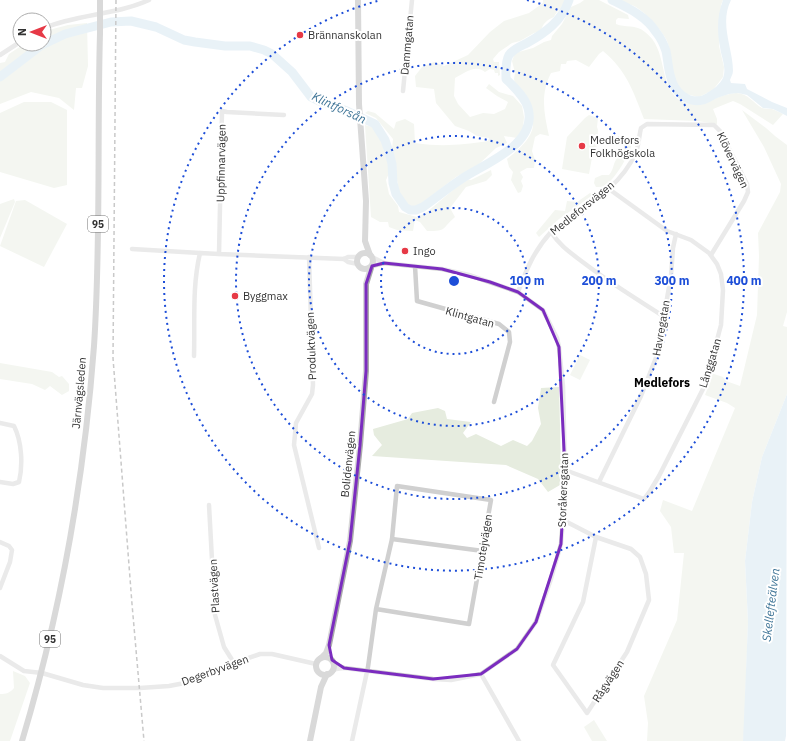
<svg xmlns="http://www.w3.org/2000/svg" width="787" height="741" viewBox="0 0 787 741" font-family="'IBM Plex Sans',sans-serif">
	<rect width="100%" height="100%" fill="#fff"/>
	<!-- green -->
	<g fill="#e6ecdf">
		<path d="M543,0H566C563,7 557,10 554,17C548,19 542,24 541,31L534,33L520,41L512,43L499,52L493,59L494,62H499L500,75L498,76V73H495L494,70L490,69L485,72C475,64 465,73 455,78L454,96L458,104L470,117L483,113L494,114L505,109L508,102L497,96L486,88L489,84L499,92L513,96L522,106L524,117L523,128L517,138L504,136L507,143L496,148L477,166L456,177L418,206L410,207L404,202L399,192L392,149L393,139L376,118L365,113L368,111L375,113L394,129L396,122L405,119L414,124L415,143C443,147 460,145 488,141L489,138L477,136L469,131L455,126L436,103L434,89L416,87L415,76L422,67L434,62L444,66L468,55L490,32L504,21L529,13L543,3Z"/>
		<path d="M584,0H599L628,15L629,19L618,18L616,20V24C625,28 636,24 645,32C668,49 658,83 678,99C696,113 717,94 736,93C748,93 753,103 762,108C765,109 769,109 772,109C775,110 779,112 783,114L773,125L740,104L733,101L713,109L717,119V124L697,121L644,119C633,91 627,71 603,51L599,54L589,67L576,60L567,61L566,64H561L560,71L551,73C540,95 544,113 549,136L540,134L535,137L532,151L535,160L534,168H527L520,172L523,177L521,181L523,186L521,192L518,193L511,180L513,172L509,167L507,159C517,151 533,138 533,124C533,117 531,112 531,105L524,93L515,84L514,79L515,73L512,61L515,53L533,48L544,42L551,40L552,36L562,24L571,7L580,3Z"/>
		<path d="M620,0H723L721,5L719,46L724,67L723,77L713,90L699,97C693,96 683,94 679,89C670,80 673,52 666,39C661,29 644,11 634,6C629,4 624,4 620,0Z"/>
		<path d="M87,23L88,66L82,88H76L74,110L59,98L31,92L0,104V63L5,62L9,54L24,44H44V32L45,31L68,25Z"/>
		<path d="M24,102H51L67,110V185L54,188L0,172V113Z"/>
		<path d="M742,110L766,128L775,136L787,145V312L783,326L787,327V394L762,457L752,502L745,561L748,622L744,736L743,741H647L648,723L644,696L677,620L684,553H674L671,527L660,511L663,500L692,511L735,408L727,403L705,395L707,390L711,373L723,377L726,381L740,386L757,315L759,256L758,233L780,192L781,184L764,147Z"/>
		<path d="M589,115L598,118L597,127L598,130L596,152H593L589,174L562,169L567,137L585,118Z"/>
		<path d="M365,125L372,127L377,133L383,143L384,152L389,163L390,171L386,180L389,194L398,206L399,212L417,217L427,212L466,179L471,180L491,170L492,175L486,181L466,187L450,208L455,217C441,229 448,231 427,231L420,222L415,220L413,231L397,230L389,227L388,222H380L371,217Z"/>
		<path d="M623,140H633C631,152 616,179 605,185C603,187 599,187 596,187L594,183L595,178L602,175H609C615,168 612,163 619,156L616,154L617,151L624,150V146L620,142Z"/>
		<path d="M590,193L593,195L559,219L539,237L536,233L555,210L565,211L567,201L577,202Z"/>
		<path d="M14,199L15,202L0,238V204Z"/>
		<path d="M25,200L67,224L44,267L0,246L16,201Z"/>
		<path d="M580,355L590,360L580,380L570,375Z"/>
		<path d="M0,363L52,372L59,377L62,376L69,384V391L62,395L50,386L45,390L32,384L0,379Z"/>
		<path d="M559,387L561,466L560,485L548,492L538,479L506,465L372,456L382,445L374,435L373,429L408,419L412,413L438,408L445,411L447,419L471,422L463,433L467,438L476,434L501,446L513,440L527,446L532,441L541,424L538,408L541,388Z"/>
		<path d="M13,671L25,676L30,683L10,741H0V694C6,694 10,693 14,688Z"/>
		<path d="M594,720L607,741H592L584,727Z"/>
	</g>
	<!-- water -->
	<g fill="#cfe2ee">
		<path d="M723,0H731C719,24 733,48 733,71C733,74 731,77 730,80L731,83L745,84L747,89L772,102L787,108V116L773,109L763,108L747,95L738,93L729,94L711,100L707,93C713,90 720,84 723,78C727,68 721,56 720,47C717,31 717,15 723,0Z"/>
		<path d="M787,394L786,736L785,741H743L748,622L745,561L752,502L762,457Z"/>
	</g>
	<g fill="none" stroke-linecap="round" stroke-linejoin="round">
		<!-- river -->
		<g stroke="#cfe2ee" stroke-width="9">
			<path d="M612,0C628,8 646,16 656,32C660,37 664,45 666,51C668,60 668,69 671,78C674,92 688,104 703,100C709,98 714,94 719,91"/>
			<path d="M44,44L65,34L111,22L131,21L156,27L184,40L195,42L225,46H250L264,50L272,54L292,72L311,97L319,101L347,111L375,124L385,140L389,152L392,164L393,183L396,194L405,207L410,210H416L423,207C436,198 449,187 463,178C486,163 538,144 528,108C525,97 514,87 506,79C506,71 505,62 509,55C513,49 521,46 527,43C545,33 562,21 569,0"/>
			<path d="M0,77L43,44"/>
		</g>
		<!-- minor -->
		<g stroke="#d0d0d0" stroke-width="4.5">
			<path d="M44,28C78,14 116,15 149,0"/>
			<path d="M0,55L20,42"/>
			<path d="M403,91L412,0"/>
			<path d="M284,115L227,112L222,111L219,254L344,259L348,257H359"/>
			<path d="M551,232C560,246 571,253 584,263C610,283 637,299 663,316"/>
			<path d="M132,249L200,253"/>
			<path d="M309,257L313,385L312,394L296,423L294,445L319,548"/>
			<path d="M344,259L348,262L358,264"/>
			<path d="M372,266L384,263"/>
			<path d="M415,266L417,301L499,324L509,332L510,342L494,402"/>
			<path d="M518,292C527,268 534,251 551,232C581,210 621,188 636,152C639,144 639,136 641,128L647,124L714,125L720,131L747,184L748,192L744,201L711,255"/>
			<path d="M194,356C195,321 192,287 200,253L219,254"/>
			<path d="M0,423L14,426C22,442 23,465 19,482L13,484L0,482"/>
			<path d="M565,470L644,499L650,491L659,476L705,385L721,325L723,290L721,274L717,264L709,253L691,240L667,231L609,189"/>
			<path d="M599,482L641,396L657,355L671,276L673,248L676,234"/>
			<path d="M209,505L215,615L224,647L234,663"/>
			<path d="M563,520L596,537L631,549L640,557L646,574L649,600L627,652L587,713L553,665L583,602L596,537"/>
			<path d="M392,539L483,551"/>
			<path d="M0,542L9,546L12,550L10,562L0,588"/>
			<path d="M0,656L24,671L42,673L83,685L103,688H140L169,686L190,682L212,674L234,663L260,654H272L316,664"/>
			<path d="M333,663L344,668L433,679L451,680L481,674L517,649L536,622L551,579L561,544L563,520L565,470L563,386L559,347L557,338L543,310L518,292L469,275L442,269L384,263L372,257"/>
			<path d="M330,673L336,669L344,668"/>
			<path d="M481,674L519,741"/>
			<path d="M352,741L368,667L376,609L392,539L397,486L491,500L469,624L376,609"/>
		</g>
		<!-- major -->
		<g stroke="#ababab" stroke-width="6">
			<path d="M358,0L359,104L366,201L365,241L370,255"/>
			<circle cx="365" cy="261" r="8"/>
			<circle cx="325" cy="666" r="9"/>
			<path d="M321,658L326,653L329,645L350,541L360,445L366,371V284L371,268"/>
			<path d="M22,741C61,611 84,481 94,346C101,242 97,137 100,33"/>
			<path d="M310,741L321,687L327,674"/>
		</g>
		<!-- rail -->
		<path stroke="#888" stroke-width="1.5" stroke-dasharray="4 3" stroke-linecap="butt" d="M116,0L113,358L132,604L144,741"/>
		<!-- major-bridge -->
		<path stroke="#ababab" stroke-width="6" d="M100,33V0"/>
	</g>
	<!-- marked area -->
	<path d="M0 0H787V741H0ZM384,263L442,269L490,282L518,292L543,310L559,347L565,470L561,544L536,622L517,649L481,674L433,679L344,668L332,660L329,645L350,541L360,445L366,371V284L372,266Z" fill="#fff" fill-opacity=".55" fill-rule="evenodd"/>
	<path fill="none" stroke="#7b2cbf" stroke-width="3" stroke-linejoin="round" d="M384,263L442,269L490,282L518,292L543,310L559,347L565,470L561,544L536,622L517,649L481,674L433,679L344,668L332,660L329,645L350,541L360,445L366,371V284L372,266Z"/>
	<!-- distance rings -->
	<g fill="none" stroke="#1d4ed8" stroke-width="2" stroke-dasharray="2 4">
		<circle cx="454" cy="281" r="73"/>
		<circle cx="454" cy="281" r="145"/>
		<circle cx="454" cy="281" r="218"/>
		<path d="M527 0A290 290 0 1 1 381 0"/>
	</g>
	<!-- markers -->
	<g fill="#e63946" stroke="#fff" stroke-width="1.5">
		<circle cx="300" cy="35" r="4"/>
		<circle cx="582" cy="146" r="4"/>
		<circle cx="405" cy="251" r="4"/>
		<circle cx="235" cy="296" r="4"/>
	</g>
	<g text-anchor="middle" stroke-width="4" stroke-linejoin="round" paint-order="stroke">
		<!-- shield labels -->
		<g fill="#fff" stroke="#707070" stroke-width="1">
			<rect x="88" y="216" width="20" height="16" rx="3"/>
			<rect x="40" y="631" width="20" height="16" rx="3"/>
		</g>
		<g font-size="10" font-weight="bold" fill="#333">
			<text x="98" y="228">95</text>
			<text x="50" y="643">95</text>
		</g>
		<!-- poi labels -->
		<g font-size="11" fill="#333" stroke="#fff" text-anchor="start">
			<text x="308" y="39">Brännanskolan</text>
			<text x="590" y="144">Medlefors<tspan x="590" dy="13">Folkhögskola</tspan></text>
			<text x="413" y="255">Ingo</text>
			<text x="243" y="300">Byggmax</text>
		</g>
		<!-- street labels -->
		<g font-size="11" fill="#333" stroke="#fff">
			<text transform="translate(407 45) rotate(-85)" y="4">Dammgatan</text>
			<text transform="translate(733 160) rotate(65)" y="4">Klövervägen</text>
			<text transform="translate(221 163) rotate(-89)" y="4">Uppfinnarvägen</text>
			<text transform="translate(582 208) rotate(-39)" y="4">Medleforsvägen</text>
			<text transform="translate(470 317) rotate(16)" y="4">Klintgatan</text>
			<text transform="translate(661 328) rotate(-80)" y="4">Havregatan</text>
			<text transform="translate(311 346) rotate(-92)" y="4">Produktvägen</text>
			<text transform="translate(710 363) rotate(-73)" y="4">Långgatan</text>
			<text transform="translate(79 393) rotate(-85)" y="4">Järnvägsleden</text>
			<text transform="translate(348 464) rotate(-84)" y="4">Bolidenvägen</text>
			<text transform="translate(563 490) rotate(-88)" y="4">Storåkersgatan</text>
			<text transform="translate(483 547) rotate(-81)" y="4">Timotejvägen</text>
			<text transform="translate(214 586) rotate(-93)" y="4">Plastvägen</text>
			<text transform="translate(215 670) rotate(-20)" y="4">Degerbyvägen</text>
			<text transform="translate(608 681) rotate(-57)" y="4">Rågvägen</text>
		</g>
		<!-- water labels -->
		<g font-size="12" font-style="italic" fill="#3f7597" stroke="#fff">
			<text transform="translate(339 108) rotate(25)" y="4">Klintforsån</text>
			<text transform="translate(771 605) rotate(-83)" y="4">Skellefteälven</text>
		</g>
		<!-- neighbourhood labels -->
		<g font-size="12" font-weight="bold" fill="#000" stroke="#fff">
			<text x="662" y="387">Medlefors</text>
		</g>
	</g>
	<circle cx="454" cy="281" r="6" fill="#1d4ed8" stroke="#fff" stroke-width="2"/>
	<g font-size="12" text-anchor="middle" font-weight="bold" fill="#1d4ed8" stroke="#fff" stroke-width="4" stroke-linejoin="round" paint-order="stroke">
		<text x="527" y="285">100 m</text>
		<text x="599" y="285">200 m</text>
		<text x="672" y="285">300 m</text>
		<text x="744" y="285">400 m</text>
	</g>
	<!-- north arrow -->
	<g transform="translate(32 32) rotate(270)"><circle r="19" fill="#ffffff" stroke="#adadad"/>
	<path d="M0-3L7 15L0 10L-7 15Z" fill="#e63946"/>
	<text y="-6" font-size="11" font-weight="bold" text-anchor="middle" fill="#333333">N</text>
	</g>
</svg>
